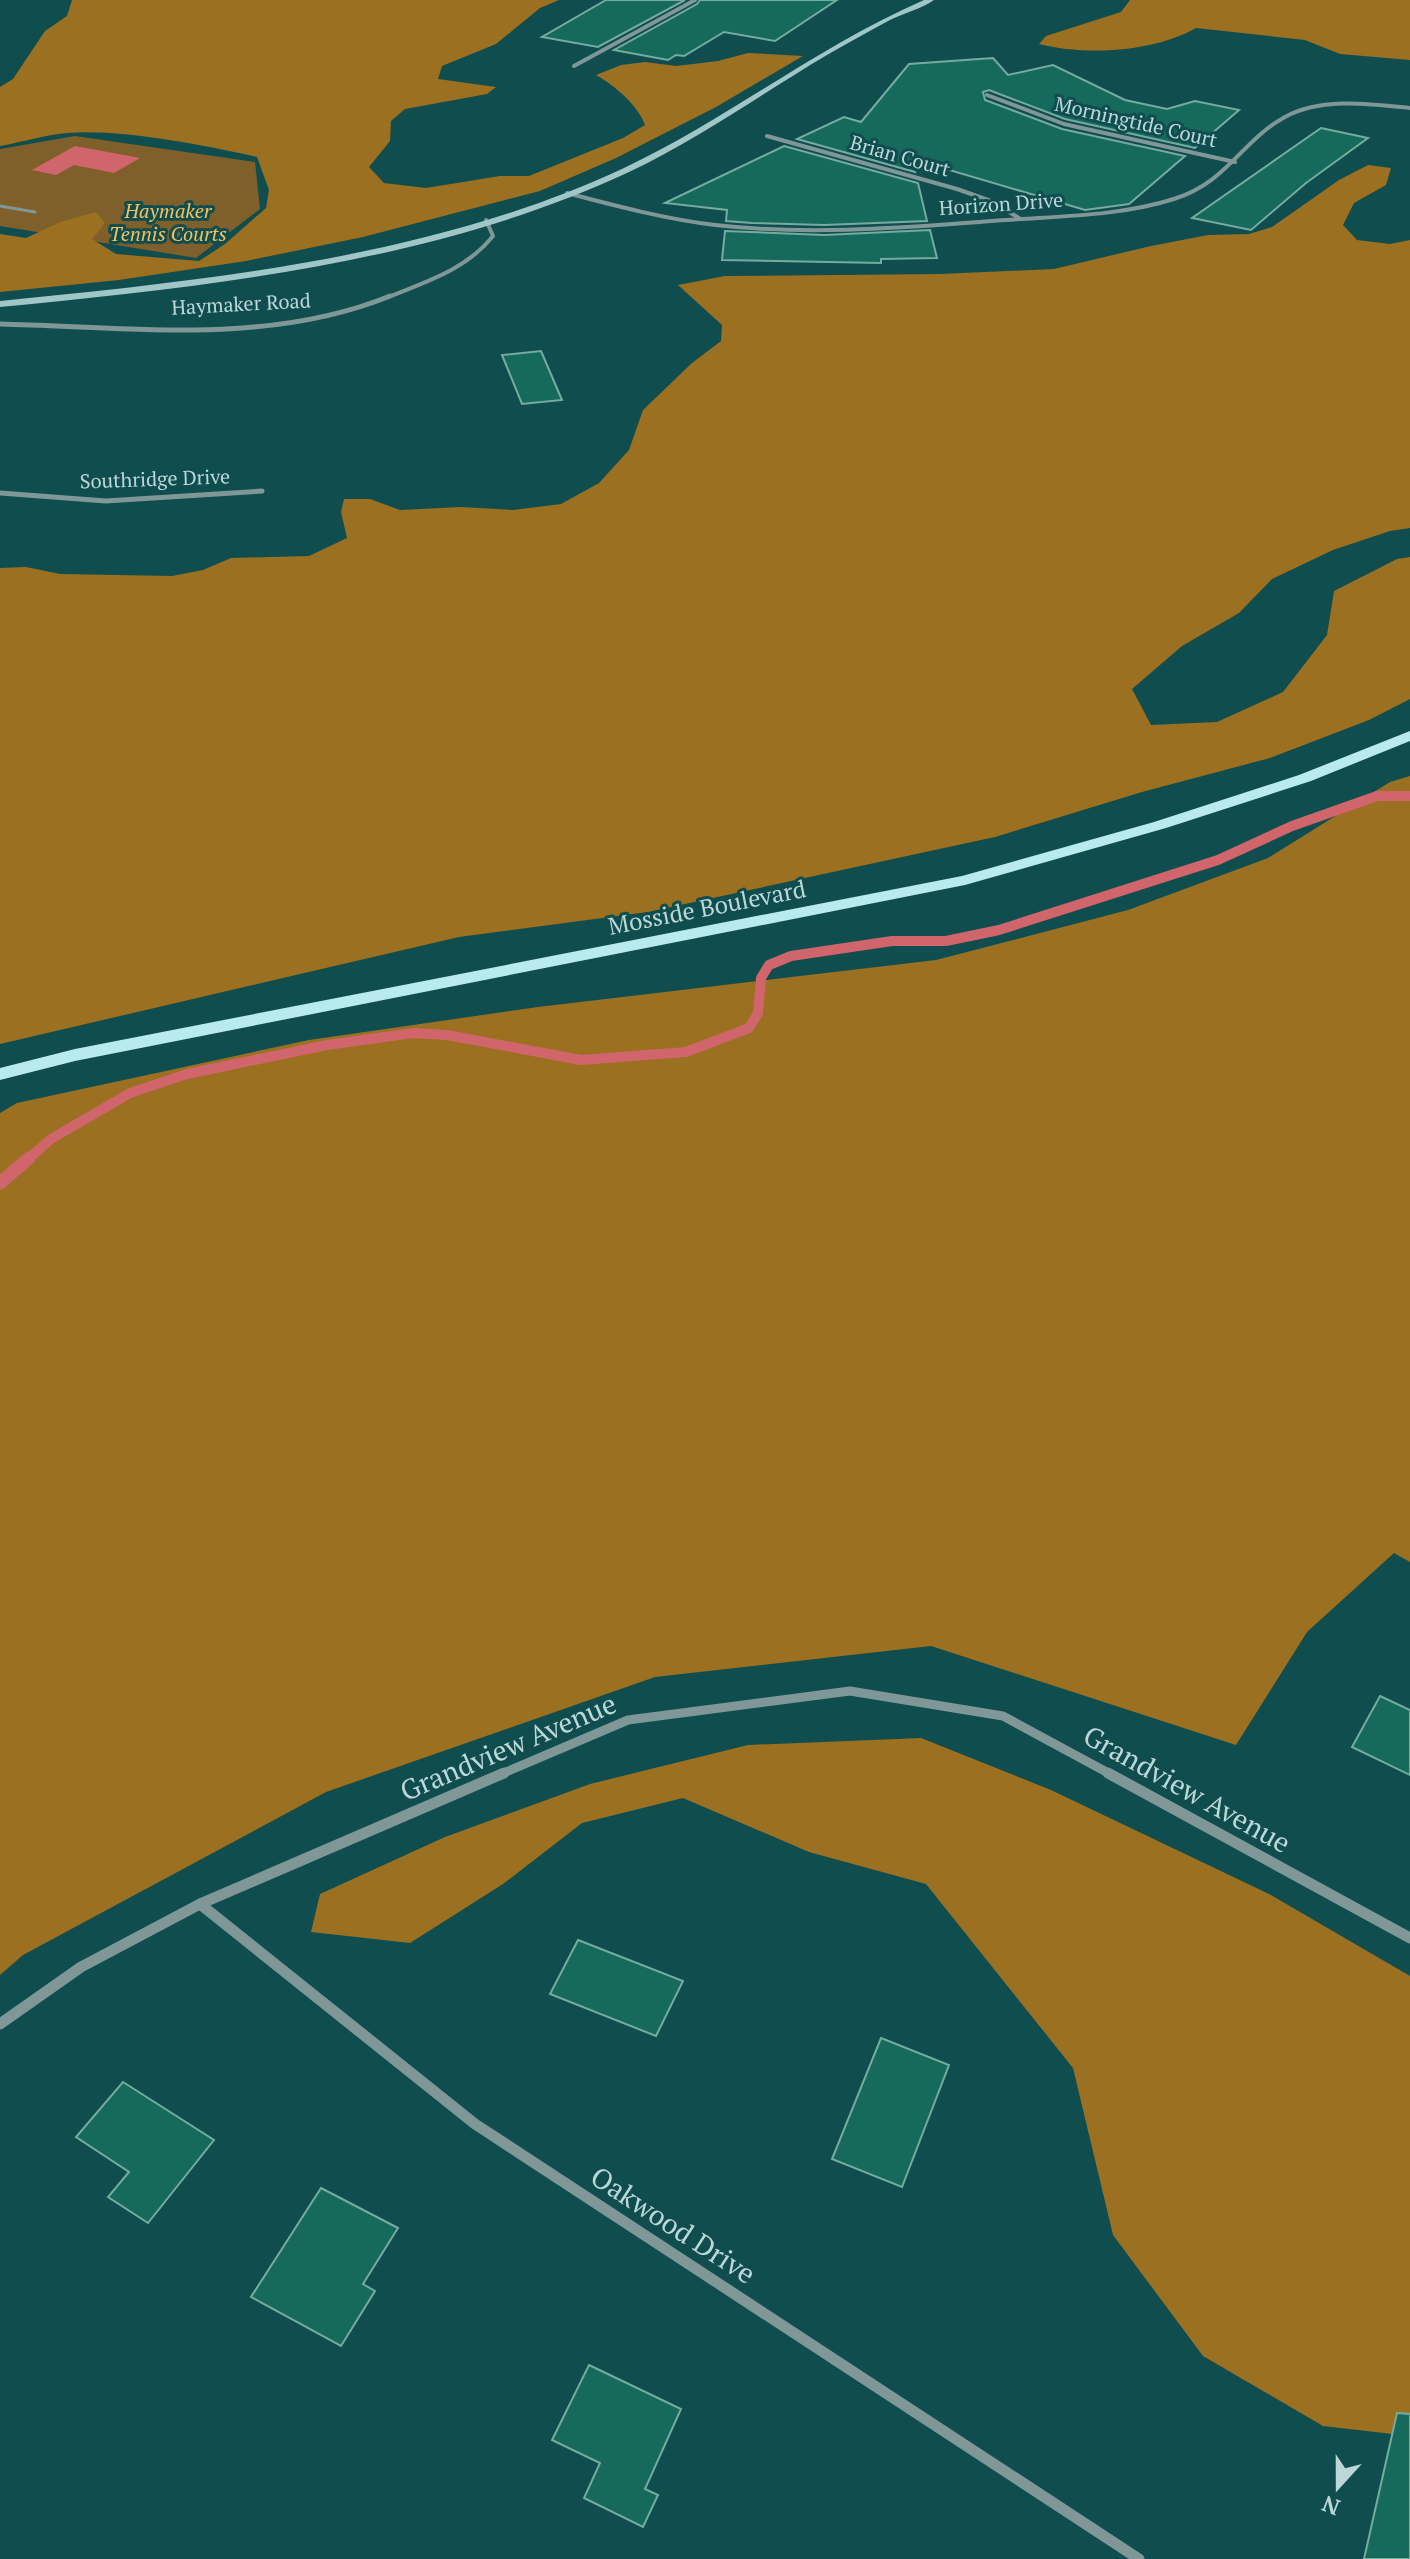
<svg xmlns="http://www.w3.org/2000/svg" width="1410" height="2559" viewBox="0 0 1410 2559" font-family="'PT Serif',serif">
	<rect width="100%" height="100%" fill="#0f4d4f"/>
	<!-- green -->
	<path fill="#7f602a" d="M75,136L255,162L260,209L196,258L0,226V149Z"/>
	<!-- forest -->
	<g fill="#9b7021">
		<path d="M72,0H559L540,8L496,44L442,66L438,79L496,87L487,94L405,109L391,121L390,141L369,167L384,183L426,188L500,176H529L623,138L645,125C638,105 614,85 596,75L621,65L645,62L676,66L718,61L748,53L803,56L716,107L616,158L540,191L363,237L246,261L119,280L0,292V234L26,238L60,222L96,212L105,223L92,239L116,254L199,261L225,244L266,208L269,190L257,157C202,145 123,129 67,133C45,135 22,142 0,146V87L13,79L45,31L67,16Z"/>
		<path d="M1130,0H1410V60L1340,54L1305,40L1196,28C1154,52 1086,56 1039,44L1046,36L1121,12Z"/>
		<path d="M1368,165L1391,168L1386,185L1354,203L1343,225L1357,240L1390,244L1410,240V528L1390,531L1333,550L1272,579L1239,613L1182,646L1132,689L1151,725L1217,722L1283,692L1327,635L1334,591L1397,559L1410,557V699L1369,720L1270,758L1142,792L995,837L648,912L459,937L0,1044V568L26,567L60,574L172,576L203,570L231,558L309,556L347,538L341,512L344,499H370L400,510L461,507L513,510L561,504L599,483L629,450L643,410L692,363L721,341L722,325L678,285L725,276L940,274L1054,269L1151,246L1208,235L1249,234L1272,227L1339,180Z"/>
		<path d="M1410,776V1562L1394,1553L1307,1632L1236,1745L931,1646L655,1677L326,1792L23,1955L0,1975V1113L17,1103L309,1040L538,1007L936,960L1128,910L1268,858L1390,782Z"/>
		<path d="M921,1738L1051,1790L1269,1894L1410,1976V2436L1323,2426L1203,2356L1113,2235L1073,2068L926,1884L809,1852L683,1798L582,1823L503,1884L410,1943L311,1932L320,1894L445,1837L590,1784L748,1745Z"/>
	</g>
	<!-- water -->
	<path fill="#d0666b" d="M75,146L140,158L114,173L74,165L56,175L32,170Z"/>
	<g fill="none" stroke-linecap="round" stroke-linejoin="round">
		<!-- stream-far1 -->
		<path stroke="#d0666b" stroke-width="10" d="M27,1160L51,1139L130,1093L187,1074L327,1045L413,1033L447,1035L581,1060L686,1052L749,1028L758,1013L761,978L769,965L791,956L892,941H946L999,930L1218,860L1292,826L1377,796H1410"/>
		<!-- stream -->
		<path stroke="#d0666b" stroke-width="13" d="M0,1183L29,1158"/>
	</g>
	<!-- building -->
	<g fill="#156a5c" stroke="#76ab9f" stroke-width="2">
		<path d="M606,0H685L598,47L542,37Z"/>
		<path d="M700,0H837L775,41L724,32L684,56L676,55L668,60L614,50L697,4Z"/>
		<path d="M993,58L1008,75L1053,65L1125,100L1167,109L1195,101L1239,110L1195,148L1065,119L989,90L983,92L985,100L1062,129L1185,156L1129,204L1085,210L912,159L915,172L797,139L844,117L861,122L909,64Z"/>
		<path d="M1321,128L1368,138L1306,183L1251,230L1192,218Z"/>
		<path d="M784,146L918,183L927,221L824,225L752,223L726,221L727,210L665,203Z"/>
		<path d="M930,230L937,258L881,259V263L722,260L725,231L824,235Z"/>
		<path d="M541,351L562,400L522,404L502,355Z"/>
		<path d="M1380,1696L1410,1710V1775L1352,1747Z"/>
		<path d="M578,1940L683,1981L656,2036L550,1994Z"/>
		<path d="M881,2038L949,2065L902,2187L832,2159Z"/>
		<path d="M123,2082L214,2140L148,2223L108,2197L129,2172L76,2137Z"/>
		<path d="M321,2188L398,2228L363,2284L375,2291L341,2346L251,2297Z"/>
		<path d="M589,2365L681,2409L645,2489L658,2495L643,2527L584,2498L600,2463L552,2440Z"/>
		<path d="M1397,2413L1410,2414V2559H1364Z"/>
	</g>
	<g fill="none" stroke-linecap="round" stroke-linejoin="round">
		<!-- lane -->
		<path stroke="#809798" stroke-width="3" d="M0,206L35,212"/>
		<!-- street-far3 -->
		<g stroke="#809798" stroke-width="4">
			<path d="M574,66L695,0"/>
			<path d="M987,95L1064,124L1235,162"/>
			<path d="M767,136L957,189L991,201L1019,218"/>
			<path d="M567,193C616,206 665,219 715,225C812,236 909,227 1006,220C1061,216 1120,216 1174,199C1228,182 1241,141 1285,117C1322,97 1370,104 1410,108"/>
			<path d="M386,298C425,282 466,270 493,236L486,220"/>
		</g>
		<!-- street-far2 -->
		<g stroke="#809798" stroke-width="5">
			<path d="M0,324C129,327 268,346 390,296"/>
			<path d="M0,493L106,501L262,491"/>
		</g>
		<!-- street-far1 -->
		<path stroke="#809798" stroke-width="9" d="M499,1775L628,1720L850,1691L1003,1716L1112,1775"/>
		<!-- street -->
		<g stroke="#809798" stroke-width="11">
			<path d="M1108,1773L1410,1938"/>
			<path d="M200,1904L475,2124L1139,2559"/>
			<path d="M0,2024L81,1967L200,1904L504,1773"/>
		</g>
		<!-- secondary -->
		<path fill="#a0c6c7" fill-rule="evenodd" d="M924,0H934C921,9 904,13 890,20C869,31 848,43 827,55C761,94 699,139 629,172C434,263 211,286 0,307V301C208,280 432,258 624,168C728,119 818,46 924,0Z"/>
		<!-- primary -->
		<path fill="#b9eaec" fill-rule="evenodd" d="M1410,731V741L1311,781L1166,828L965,885L75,1061L0,1080V1068L75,1049L962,876L1154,822L1299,775Z"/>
	</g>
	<g text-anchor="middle" stroke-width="6" stroke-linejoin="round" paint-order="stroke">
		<!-- far-street labels -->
		<g font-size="20" fill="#bcd7d8" stroke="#0f4d4f">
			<text transform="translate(1136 122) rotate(13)" y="7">Morningtide Court</text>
			<text transform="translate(900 156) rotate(16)" y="7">Brian Court</text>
			<text transform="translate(1001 204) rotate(-4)" y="7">Horizon Drive</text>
			<text transform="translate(241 304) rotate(-3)" y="7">Haymaker Road</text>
			<text transform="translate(155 479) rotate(-2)" y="7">Southridge Drive</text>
		</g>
		<!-- far-park labels -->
		<g font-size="20" font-style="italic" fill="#f7bf5e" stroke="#0f4d4f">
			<text x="168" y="218">Haymaker<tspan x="168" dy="23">Tennis Courts</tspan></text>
		</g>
		<!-- street labels -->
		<g font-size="24" fill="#bcd7d8" stroke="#0f4d4f">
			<text transform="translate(707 908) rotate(-11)" y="8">Mosside Boulevard</text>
		</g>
		<!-- near-street labels -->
		<g font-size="28" fill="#bcd7d8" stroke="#0f4d4f">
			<text transform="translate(508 1747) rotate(-23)" y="10">Grandview Avenue</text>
			<text transform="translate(1187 1789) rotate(29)" y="10">Grandview Avenue</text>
			<text transform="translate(673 2225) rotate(33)" y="10">Oakwood Drive</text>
		</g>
	</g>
	<!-- north arrow -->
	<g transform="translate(1338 2487) rotate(201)" stroke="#0f4d4f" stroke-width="6" paint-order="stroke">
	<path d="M0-6L14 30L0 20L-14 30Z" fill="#bcd7d8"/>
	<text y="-12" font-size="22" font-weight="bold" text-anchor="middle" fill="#bcd7d8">N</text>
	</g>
</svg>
